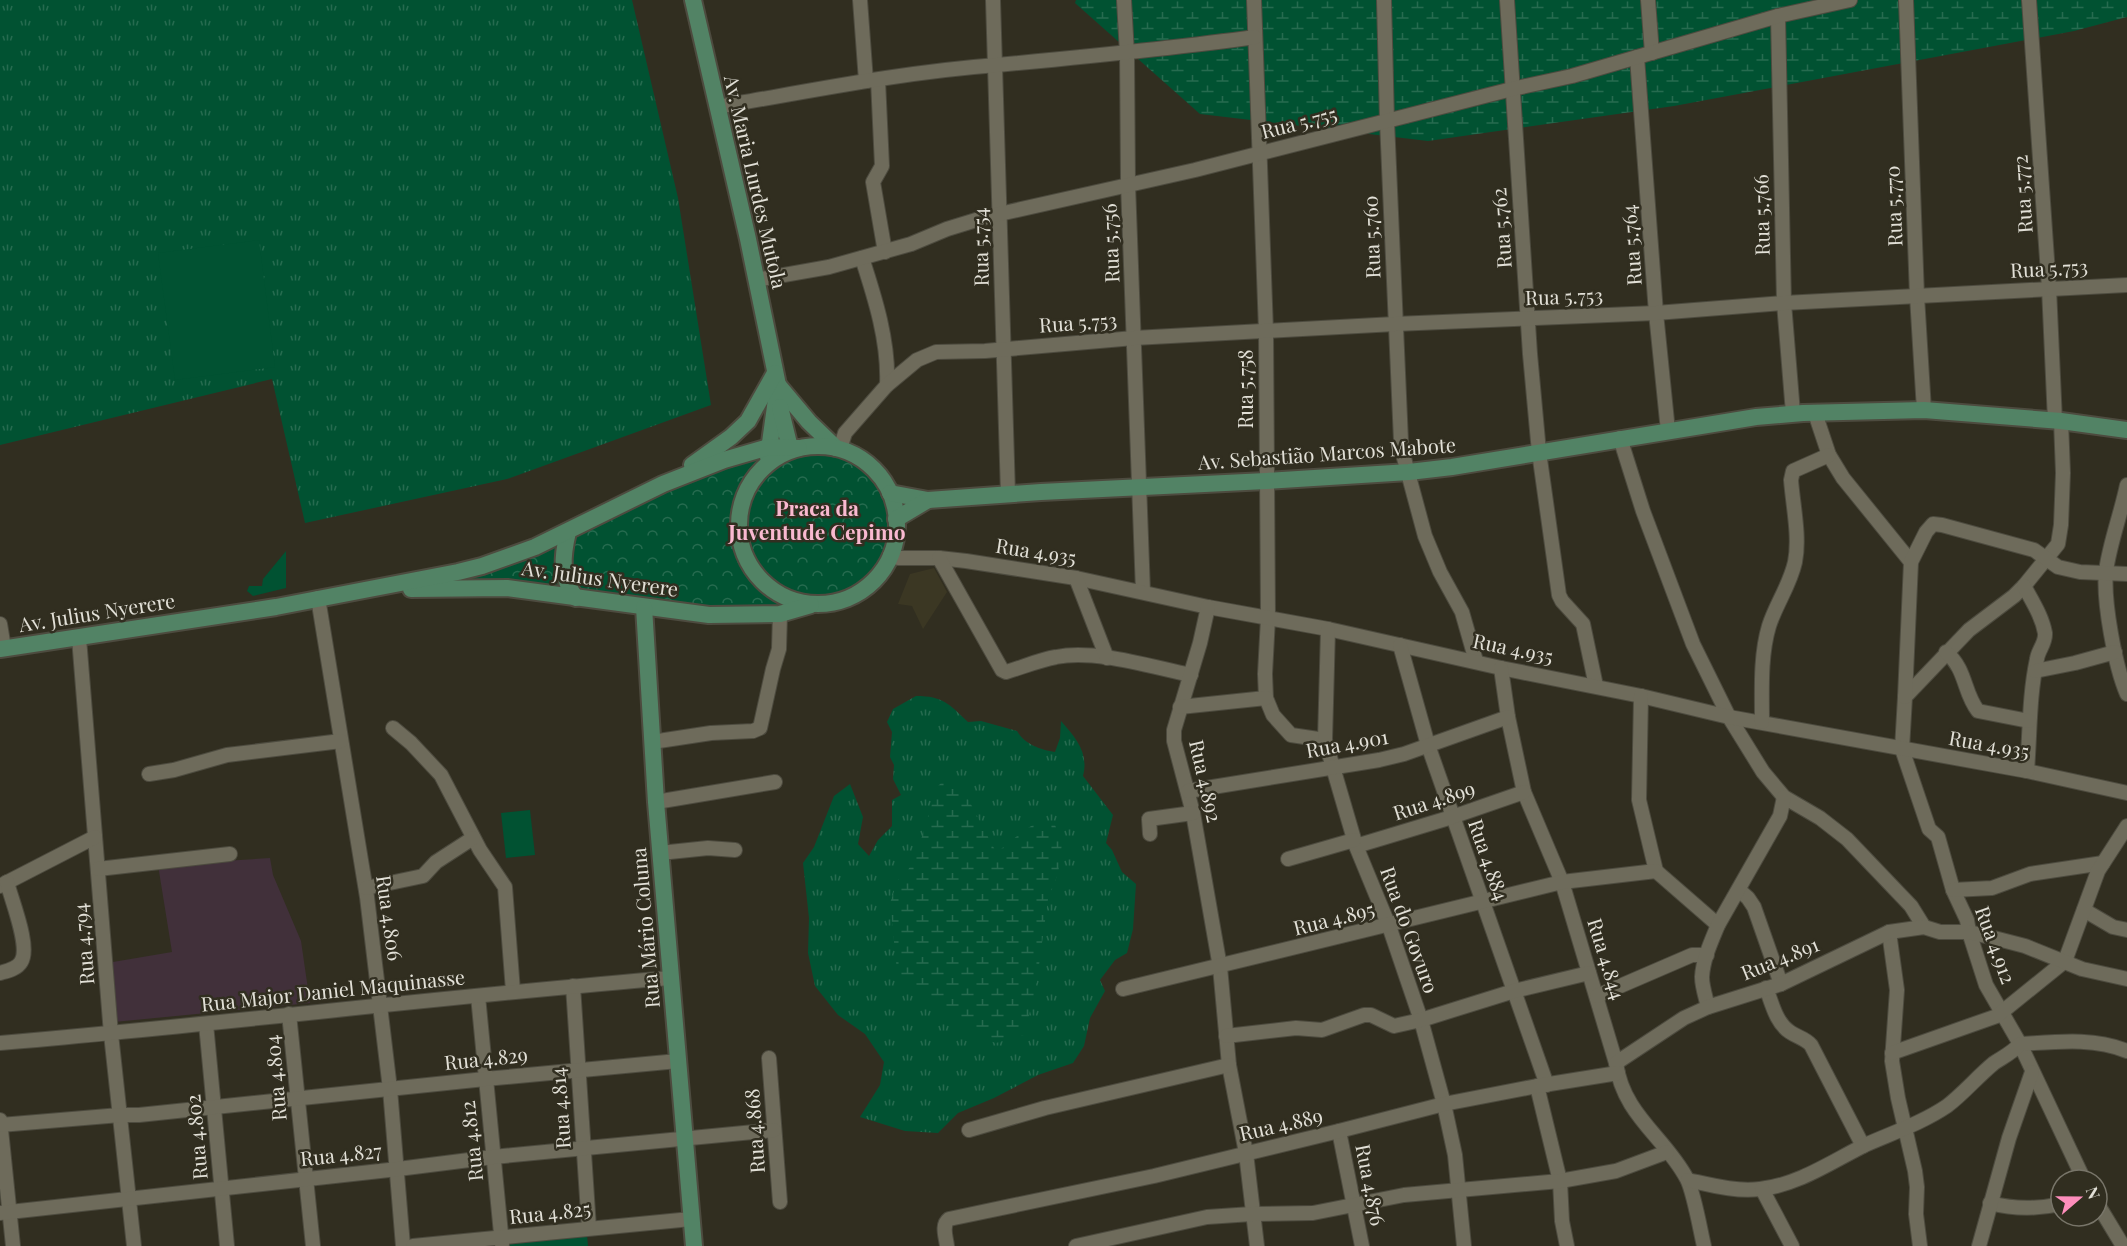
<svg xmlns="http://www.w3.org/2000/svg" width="2127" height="1246" viewBox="0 0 2127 1246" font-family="'Playfair Display',serif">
	<defs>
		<pattern id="grass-tufts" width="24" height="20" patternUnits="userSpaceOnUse" patternTransform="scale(1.5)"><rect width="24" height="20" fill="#015232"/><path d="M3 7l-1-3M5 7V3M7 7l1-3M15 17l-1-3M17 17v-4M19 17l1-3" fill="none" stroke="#266b4f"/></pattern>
		<pattern id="wetland-marsh" width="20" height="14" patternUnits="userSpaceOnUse" patternTransform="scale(1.5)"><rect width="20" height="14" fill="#015232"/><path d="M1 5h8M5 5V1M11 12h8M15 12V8" fill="none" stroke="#266b4f"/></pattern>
		<pattern id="park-crowns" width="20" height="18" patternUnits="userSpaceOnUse" patternTransform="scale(1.5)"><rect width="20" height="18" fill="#015232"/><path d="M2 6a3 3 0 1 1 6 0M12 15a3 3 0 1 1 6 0" fill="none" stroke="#266b4f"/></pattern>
	</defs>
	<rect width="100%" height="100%" fill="#312e20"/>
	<!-- built -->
	<path fill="#3b3723" d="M934,568L947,592L923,629L912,606L898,604L910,574Z"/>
	<!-- education -->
	<path fill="#41303a" d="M270,858L273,875L301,941L310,1003L114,1022L107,963L172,952L158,865Z"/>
	<!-- grass -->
	<g fill="url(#grass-tufts)">
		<path d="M0,0H632L678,198L711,405L507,479L305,523L272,379L0,445Z"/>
		<path d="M916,696C943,696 949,704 968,722L981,721L1017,731C1024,744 1041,750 1055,752L1060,738L1061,721C1076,738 1089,753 1083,776L1113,815L1106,843L1112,850L1122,872L1136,884L1133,929L1127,953L1115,960L1100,980L1105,991L1090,1018L1084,1046L1073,1063L1038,1075L994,1098L958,1113L938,1133L905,1131L860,1117L880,1085L884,1062L865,1034L838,1015L815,986L808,953L809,918L803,863L814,847L834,796L850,784L863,817L858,844L869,856L878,840L892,826V800L901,795L893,779L894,765L890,757L892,732L887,722L893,709Z"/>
	</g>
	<!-- wetland -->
	<g fill="url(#wetland-marsh)">
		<path d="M1076,0H2127V17L2074,31L1674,106L1428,141L1200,114L1075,3Z"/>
		<path d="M949,775L965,793L996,852C1015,841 1026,822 1049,821L1055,825L1062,843L1058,874L1048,899L1036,987L1024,1035L996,1043L977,1037L939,1002L908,986L897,971L890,903L898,880L908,870L916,856L937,787Z"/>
	</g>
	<!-- park -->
	<path fill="url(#park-crowns)" d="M823,446C840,449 856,454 869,465C906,497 905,561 864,589C842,603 815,606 790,611L378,589C421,582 473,578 513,564C567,545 614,514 665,490C715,467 768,450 823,446Z"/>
	<!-- garden -->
	<g fill="#015232">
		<path d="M259,240L275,367L175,380L158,253Z"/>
		<path d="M286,551V588L253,596L247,591L249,586H262L263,579Z"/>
		<path d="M530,810L535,855L506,858L501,813Z"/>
		<path d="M587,1235L588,1246H508V1244Z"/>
	</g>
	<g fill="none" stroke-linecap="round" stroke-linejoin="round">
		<defs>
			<g id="minor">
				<path d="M860,0L866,81"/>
				<path d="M993,0L1008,494"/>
				<path d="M1124,0L1127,54L1128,184L1143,592"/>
				<path d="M1254,0L1266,331L1268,618L1265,674L1266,698L1273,715L1291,735L1325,740"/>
				<path d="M1384,0L1387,121L1401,441L1404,458L1425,536L1440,572L1462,612L1476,661"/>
				<path d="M1507,0L1530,354L1539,452L1559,595L1562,601L1583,624L1596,686"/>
				<path d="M1648,0L1652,53"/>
				<path d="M1906,0L1917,296L1924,410"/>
				<path d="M2029,0L2049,288L2055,421"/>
				<path d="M1778,16L1784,303L1793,413"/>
				<path d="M1637,57L1656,313L1668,431"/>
				<path d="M878,80L882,166L873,182L885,252"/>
				<path d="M717,107C810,91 903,72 997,65C1083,57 1169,49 1255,37"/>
				<path d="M862,258C875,298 889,342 887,385"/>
				<path d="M756,280L829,267L911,244L947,229L986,217L1195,170L1512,89L1572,76L1778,16L1850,0"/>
				<path d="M1815,413L1829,455L1843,478L1911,562"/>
				<path d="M2061,421L2063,473L2061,525L2058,544L2024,586L2014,596L1969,630L1905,697L1902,749L1929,829L1938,837L1953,890L1967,920L1969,932L1986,985L2020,1044L2084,1180"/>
				<path d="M1620,438L1643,511L1693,644L1729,717L1763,772L1784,797L1820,818L1847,839L1911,906L1924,927"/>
				<path d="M840,449L845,433L887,385L917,360L936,352L985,351L1134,338L1395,324L1656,313L1784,303L2127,285"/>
				<path d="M2127,485C2121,514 2110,542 2106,571C2103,601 2115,666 2127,694"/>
				<path d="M890,555L898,558H939L966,561L1076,578L1208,607L1328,629L1501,668L1641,696L1729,717L2027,771L2127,793"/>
				<path d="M939,558L1002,670L1006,672C1023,667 1039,660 1056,657C1096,649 1151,667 1191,675"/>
				<path d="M1076,578L1107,658"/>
				<path d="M2024,586C2032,601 2042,616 2045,633C2046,643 2038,650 2037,659C2029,696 2030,733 2027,771"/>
				<path d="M318,598L367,897L390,1089L403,1246"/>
				<path d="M1208,607L1200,643L1174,730V741L1193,813L1220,967L1229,1065L1246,1153L1257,1246"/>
				<path d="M0,624L4,648"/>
				<path d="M1328,629L1325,740L1356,846L1389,926L1421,1020L1444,1104L1455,1155L1464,1246"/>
				<path d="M79,638L111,1034L134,1246"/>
				<path d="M1400,645L1428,745L1547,1085"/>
				<path d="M1946,652C1967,670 1963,692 1978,711L2029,721"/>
				<path d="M1501,668L1508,717L1524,792L1562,882L1616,1063C1623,1115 1665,1137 1687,1179C1694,1193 1700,1229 1704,1246"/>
				<path d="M2035,671L2075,663L2115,652"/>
				<path d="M1641,696L1639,800L1656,871"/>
				<path d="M1905,697L1911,562L1926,532L1933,524L1942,525L2034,550L2058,567L2080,572L2127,574"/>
				<path d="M1180,707L1266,698"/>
				<path d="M1762,722C1762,691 1760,656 1769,626C1776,604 1790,585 1795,562C1800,537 1793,506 1791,480L1793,471L1829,455"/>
				<path d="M393,728L411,743L441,775L480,850L505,887L513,991"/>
				<path d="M652,742L711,733L753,731L760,728L773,669L779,649L780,614"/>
				<path d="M149,774L174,770L227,755L341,741"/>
				<path d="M1188,791L1379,760L1404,754L1508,717"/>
				<path d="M656,802L775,782"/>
				<path d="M1150,834L1149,819L1193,813"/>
				<path d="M1356,846L1452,817L1524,792"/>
				<path d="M660,853L708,848L735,850"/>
				<path d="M1288,859L1354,840"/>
				<path d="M98,869L230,854"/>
				<path d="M0,886L95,837"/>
				<path d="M366,888L423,876L436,862L473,838"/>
				<path d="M1739,890L1748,898L1754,907L1781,984"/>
				<path d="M1953,890L1992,888L2030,874L2103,863"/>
				<path d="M2084,910L2113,927L2127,930"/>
				<path d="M1889,932L1897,990L1892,1061L1898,1098L1915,1171L1917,1187L1916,1214L1920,1246"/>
				<path d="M0,973C7,971 17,969 21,962C31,947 11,899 7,882"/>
				<path d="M573,986L589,1228"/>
				<path d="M1766,988C1772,1003 1776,1023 1790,1032C1797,1037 1805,1038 1811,1045L1863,1146"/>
				<path d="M1123,989L1562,882L1656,871L1718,925"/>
				<path d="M478,996L502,1244"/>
				<path d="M1597,996L1692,955H1707"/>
				<path d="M1708,1007C1706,998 1702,987 1702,977C1703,959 1711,942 1718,925L1780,816L1784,797"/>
				<path d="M289,1014L313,1246"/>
				<path d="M206,1024L227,1246"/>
				<path d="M1226,1036L1296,1028L1322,1030L1364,1015H1371L1394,1026L1421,1020L1514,991L1589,973"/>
				<path d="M0,1043C224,1024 447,996 671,978"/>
				<path d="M1892,1053L1997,1016L2065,961L2098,871L2127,826"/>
				<path d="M769,1058L780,1202"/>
				<path d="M1616,1063L1684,1018L1708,1007L1781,984L1889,932L1924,927L1940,932H1969L1998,939L2025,946L2082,969L2127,979"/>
				<path d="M1537,1086L1560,1181L1562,1221L1567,1246"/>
				<path d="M0,1120L13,1246"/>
				<path d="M0,1125L120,1115H139L485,1079L678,1061"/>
				<path d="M969,1130L1045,1108L1229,1065"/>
				<path d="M1339,1131L1362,1246"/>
				<path d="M1688,1180C1711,1185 1736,1192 1760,1189C1798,1185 1831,1162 1865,1145C1892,1133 1922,1123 1947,1106C1964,1093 1977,1077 1994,1063C2003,1057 2012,1053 2020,1044C2055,1042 2093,1037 2127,1051"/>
				<path d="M1762,1189L1792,1246"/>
				<path d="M1990,1203C2013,1209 2038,1209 2061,1204"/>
				<path d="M2097,1203L2123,1246"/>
				<path d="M0,1213L398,1169L493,1157L774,1130"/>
				<path d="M413,1246L691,1219"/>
				<path d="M947,1246C946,1237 941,1225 949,1219L1154,1176L1339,1131L1444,1104L1537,1086L1618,1073"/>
				<path d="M1076,1246L1207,1217L1252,1214L1313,1213L1404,1195L1560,1181L1616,1171L1667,1152"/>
				<path d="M1979,1246L2009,1138L2032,1072"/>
			</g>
			<g id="major">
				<path d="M693,0L748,239L778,385L768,457"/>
				<path d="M778,385L809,422L836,448"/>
				<path d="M780,407L790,448"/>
				<circle cx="818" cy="525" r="79"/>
				<path d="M692,465L731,437L748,421L775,373"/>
				<path d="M890,493L928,500L1041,492L1266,481L1409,472L1452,467L1756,417L1803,413L1924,410L2061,421L2127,430"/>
				<path d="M896,519L928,500"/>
				<path d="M568,532C562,557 560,577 576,598"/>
				<path d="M411,589L507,588L709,615L780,614L811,605"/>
				<path d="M644,607L656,802L694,1246"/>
				<path d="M0,649L276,607L458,572L482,566L535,547L663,484L724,460L769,447L799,448"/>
			</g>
		</defs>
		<!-- minor casing -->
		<use href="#minor" stroke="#4d4b3f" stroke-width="16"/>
		<!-- major casing -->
		<use href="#major" stroke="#4d4b3f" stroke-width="20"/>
		<!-- minor -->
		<use href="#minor" stroke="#6e6b5b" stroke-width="14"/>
		<!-- major -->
		<use href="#major" stroke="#528365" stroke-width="16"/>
	</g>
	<g text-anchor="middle" stroke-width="5" stroke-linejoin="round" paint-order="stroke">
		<!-- street labels -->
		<g font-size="20" fill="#e2e0d7" stroke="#312e20">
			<text transform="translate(1299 123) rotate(-14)" y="7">Rua 5.755</text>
			<text transform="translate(755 182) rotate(77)" y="7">Av. Maria Lurdes Mutola</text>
			<text transform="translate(2023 194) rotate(-94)" y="7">Rua 5.772</text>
			<text transform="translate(1894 206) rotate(-92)" y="7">Rua 5.770</text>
			<text transform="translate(1762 215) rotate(-91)" y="7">Rua 5.766</text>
			<text transform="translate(1502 228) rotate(-94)" y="7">Rua 5.762</text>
			<text transform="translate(1372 237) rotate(-92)" y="7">Rua 5.760</text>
			<text transform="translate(1111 243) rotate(-92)" y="7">Rua 5.756</text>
			<text transform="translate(1632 245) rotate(-94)" y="7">Rua 5.764</text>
			<text transform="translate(981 247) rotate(-91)" y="7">Rua 5.754</text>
			<text transform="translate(2049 269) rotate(-3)" y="7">Rua 5.753</text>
			<text transform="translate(1564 297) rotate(-2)" y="7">Rua 5.753</text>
			<text transform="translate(1078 323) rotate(-4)" y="7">Rua 5.753</text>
			<text transform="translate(1246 389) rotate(-90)" y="7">Rua 5.758</text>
			<text transform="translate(1327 454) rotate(-4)" y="7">Av. Sebastião Marcos Mabote</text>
			<text transform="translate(1036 552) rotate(9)" y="7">Rua 4.935</text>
			<text transform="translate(600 579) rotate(8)" y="7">Av. Julius Nyerere</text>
			<text transform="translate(97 613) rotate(-9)" y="7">Av. Julius Nyerere</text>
			<text transform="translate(1513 649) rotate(12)" y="7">Rua 4.935</text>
			<text transform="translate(1347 744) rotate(-10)" y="7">Rua 4.901</text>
			<text transform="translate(1989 745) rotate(10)" y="7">Rua 4.935</text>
			<text transform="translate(1205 781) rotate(77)" y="7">Rua 4.892</text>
			<text transform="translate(1434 801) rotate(-18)" y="7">Rua 4.899</text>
			<text transform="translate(1488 860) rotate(71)" y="7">Rua 4.884</text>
			<text transform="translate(389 918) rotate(82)" y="7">Rua 4.806</text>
			<text transform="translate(1334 919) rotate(-14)" y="7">Rua 4.895</text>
			<text transform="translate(646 928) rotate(-95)" y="7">Rua Mário Coluna</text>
			<text transform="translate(1409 930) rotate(70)" y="7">Rua do Govuro</text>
			<text transform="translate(84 944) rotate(-95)" y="7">Rua 4.794</text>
			<text transform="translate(1995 945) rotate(70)" y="7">Rua 4.912</text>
			<text transform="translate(1606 959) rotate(73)" y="7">Rua 4.844</text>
			<text transform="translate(1780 959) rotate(-22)" y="7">Rua 4.891</text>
			<text transform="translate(333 991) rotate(-6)" y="7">Rua Major Daniel Maquinasse</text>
			<text transform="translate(486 1059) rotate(-6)" y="7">Rua 4.829</text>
			<text transform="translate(276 1078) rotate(-95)" y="7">Rua 4.804</text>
			<text transform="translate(561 1108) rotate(-94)" y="7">Rua 4.814</text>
			<text transform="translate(1281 1125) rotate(-13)" y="7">Rua 4.889</text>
			<text transform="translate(755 1131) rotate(-94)" y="7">Rua 4.868</text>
			<text transform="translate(197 1137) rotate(-95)" y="7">Rua 4.802</text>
			<text transform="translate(472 1141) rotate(-96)" y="7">Rua 4.812</text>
			<text transform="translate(341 1155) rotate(-6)" y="7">Rua 4.827</text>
			<text transform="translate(1370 1185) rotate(79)" y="7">Rua 4.876</text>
			<text transform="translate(550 1213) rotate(-6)" y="7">Rua 4.825</text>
		</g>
		<!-- neighbourhood labels -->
		<g font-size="21" font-weight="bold" fill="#f9b9d0" stroke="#312e20">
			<text x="817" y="516">Praca da<tspan x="817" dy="24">Juventude Cepimo</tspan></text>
		</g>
	</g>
	<!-- north arrow -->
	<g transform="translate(2079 1198) rotate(70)"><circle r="28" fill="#312e20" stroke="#787569" stroke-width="1.5"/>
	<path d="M0-4.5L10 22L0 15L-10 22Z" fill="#fe8ebc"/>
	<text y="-9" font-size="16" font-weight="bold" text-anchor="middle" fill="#e2e0d7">N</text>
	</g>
</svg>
